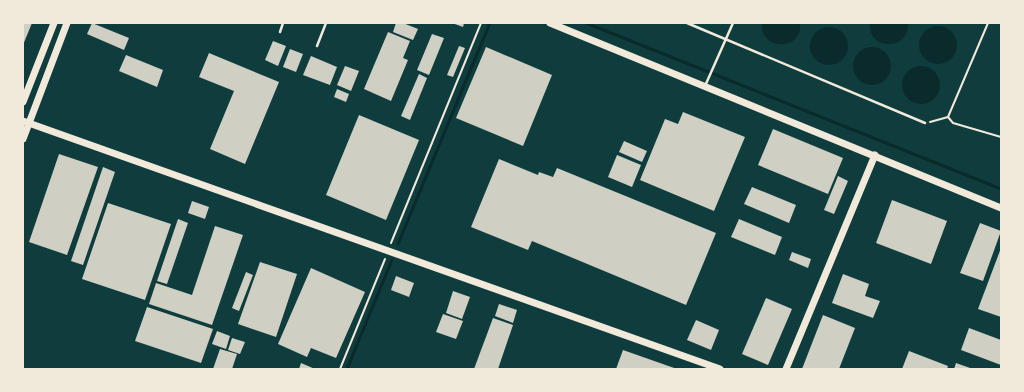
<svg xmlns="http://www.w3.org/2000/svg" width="1024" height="392" viewBox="0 0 1024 392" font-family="'DM Sans',sans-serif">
	<rect width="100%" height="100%" fill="#0f3d3e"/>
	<!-- water -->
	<g fill="#0a2a2b">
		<path d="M762,23H800C803,52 759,51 762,23Z"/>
		<path d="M870,23H908C910,51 867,51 870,23Z"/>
		<circle cx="938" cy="45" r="19"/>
		<circle cx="829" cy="46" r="19"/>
		<circle cx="872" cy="66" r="19"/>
		<circle cx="921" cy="85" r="19"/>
	</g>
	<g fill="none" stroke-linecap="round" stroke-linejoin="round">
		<!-- stream -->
		<g stroke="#0a2a2b" stroke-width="3">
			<path d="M586,23L1001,189"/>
			<path d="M398,244L490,23"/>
			<path d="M347,369L392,260"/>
		</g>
	</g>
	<!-- building -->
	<g fill="#cfcfc3">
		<path d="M23,23H32L23,45Z"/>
		<path d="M92,23L129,38L124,50L87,34Z"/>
		<path d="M396,23H403L418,29L413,40L393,32Z"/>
		<path d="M452,23H464L463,27Z"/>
		<path d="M388,32L410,41L403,58L408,60L391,101L364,89Z"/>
		<path d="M432,34L444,38L429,75L417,70Z"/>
		<path d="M273,41L286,46L278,66L265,60Z"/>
		<path d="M459,46L465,48L453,77L447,75Z"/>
		<path d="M486,47L552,75L523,146L456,118Z"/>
		<path d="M290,49L303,54L296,72L283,67Z"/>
		<path d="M209,53L279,82L245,164L210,149L234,91L199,77Z"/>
		<path d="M126,55L163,70L157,87L119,71Z"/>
		<path d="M311,56L337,67L330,85L303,75Z"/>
		<path d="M345,66L359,71L351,91L337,85Z"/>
		<path d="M419,74L427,78L410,120L401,116Z"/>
		<path d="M337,89L349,94L346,102L334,97Z"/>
		<path d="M683,112L745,137L714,211L640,180L665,119L678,124Z"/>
		<path d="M359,115L419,140L386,220L326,195Z"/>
		<path d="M773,129L843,158L828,194L758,165Z"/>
		<path d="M624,141L647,151L642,162L619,152Z"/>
		<path d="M59,154L98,167L67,255L29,242Z"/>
		<path d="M617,155L641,165L632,187L608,177Z"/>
		<path d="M499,159L538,175L539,172L553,177L557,168L716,233L686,305L532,241L528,250L471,227Z"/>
		<path d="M103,167L115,172L83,265L71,261Z"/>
		<path d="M838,176L848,181L834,214L824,210Z"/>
		<path d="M752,187L796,205L789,223L744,204Z"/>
		<path d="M892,200L947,221L931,264L876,243Z"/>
		<path d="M192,201L209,207L205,219L188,213Z"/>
		<path d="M108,203L171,224L145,300L82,279Z"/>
		<path d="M178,219L188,223L167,284L157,281Z"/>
		<path d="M739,219L782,237L775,255L731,237Z"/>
		<path d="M980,223L1001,231L983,281L960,273Z"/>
		<path d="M215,226L243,235L212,325L149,304L156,283L192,295Z"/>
		<path d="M1001,248V317L978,309Z"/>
		<path d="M792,252L811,259L808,268L789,260Z"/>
		<path d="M260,262L297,274L276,337L238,324Z"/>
		<path d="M311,268L365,292L336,358L311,348L307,357L278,344Z"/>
		<path d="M246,272L253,275L239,311L232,308Z"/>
		<path d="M843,274L869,284L865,296L880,301L873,318L832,303Z"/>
		<path d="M396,276L414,283L409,297L391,290Z"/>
		<path d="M453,291L470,297L462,319L446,313Z"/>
		<path d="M766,298L792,309L768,365L742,354Z"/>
		<path d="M499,304L517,310L513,323L495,316Z"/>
		<path d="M147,307L213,329L201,363L135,341Z"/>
		<path d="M443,314L463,321L456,339L436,332Z"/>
		<path d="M823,315L855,328L839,369H802Z"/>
		<path d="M493,318L513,325L498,369H474Z"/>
		<path d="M696,320L719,330L711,350L687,340Z"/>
		<path d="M969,328L1001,340V365L961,350Z"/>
		<path d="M217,331L230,336L226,349L212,344Z"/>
		<path d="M232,338L245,342L240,354L228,350Z"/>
		<path d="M220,349L237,354L232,369H213Z"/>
		<path d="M623,350L677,369H616Z"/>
		<path d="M909,351L948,366L947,369H902Z"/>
		<path d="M301,363L315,369H299Z"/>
		<path d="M956,363L973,369H954Z"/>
	</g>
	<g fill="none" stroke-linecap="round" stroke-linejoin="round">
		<!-- path -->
		<g stroke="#f1e9da" stroke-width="2">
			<path d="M948,117L953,123L1001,137"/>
			<path d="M930,122L948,117L988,23"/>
			<path d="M391,243L481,23"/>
			<path d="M340,369L385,259"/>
		</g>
		<!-- service -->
		<g stroke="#f1e9da" stroke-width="2.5">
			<path d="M687,23L925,123"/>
			<path d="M280,32L283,23"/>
			<path d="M317,46L326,23"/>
			<path d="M705,86L733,23"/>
		</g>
		<!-- tertiary -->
		<g stroke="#f1e9da" stroke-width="7">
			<path d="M550,23L1001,208"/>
			<path d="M23,102L54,23"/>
			<path d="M23,121L720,369"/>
			<path d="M23,139L67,23"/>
			<path d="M786,369L875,155"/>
		</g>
	</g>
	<!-- border -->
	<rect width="1024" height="392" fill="none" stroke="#f1e9da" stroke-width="48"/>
</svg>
